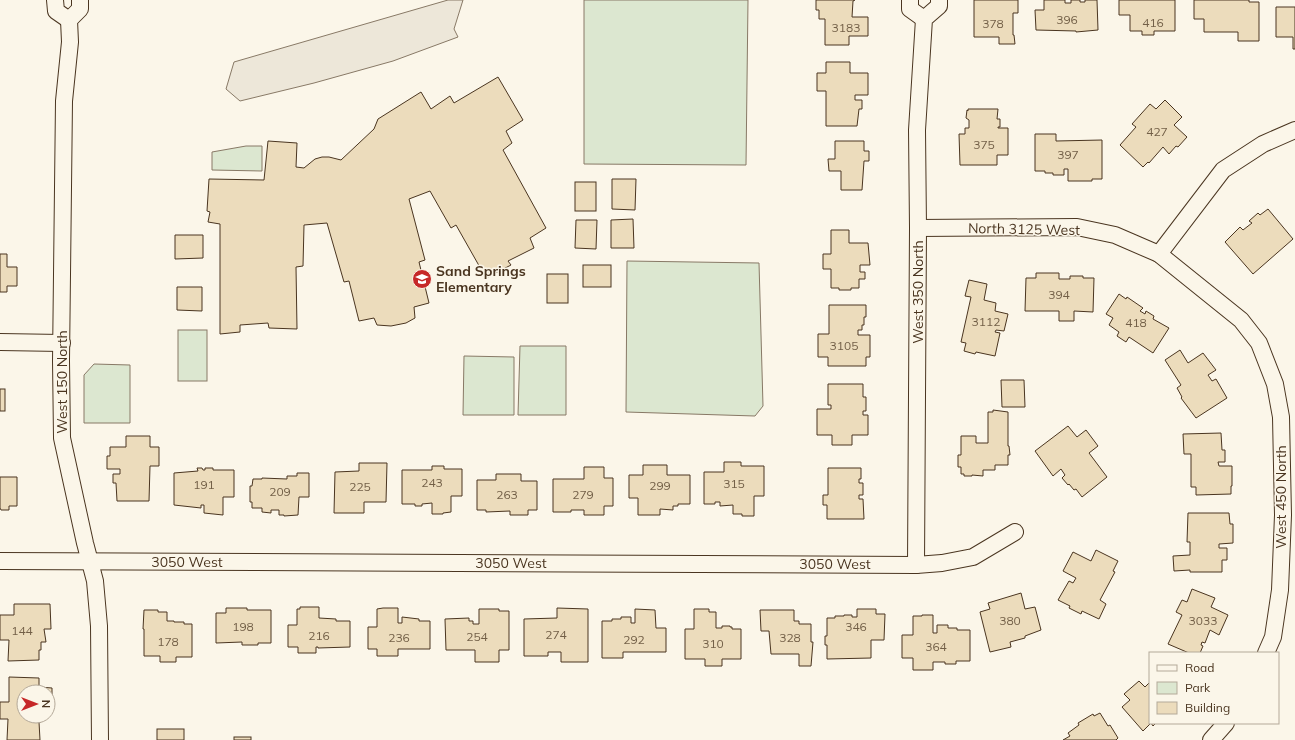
<svg xmlns="http://www.w3.org/2000/svg" width="1295" height="740" viewBox="0 0 1295 740" font-family="Mulish,sans-serif">
	<rect width="100%" height="100%" fill="#fbf6e9"/>
	<!-- green -->
	<g fill="#dce7d0" stroke="#887966">
		<path d="M584,0H748L746,165L584,164Z"/>
		<path d="M246,146H262V171L212,170V152Z"/>
		<path d="M627,261L759,263L763,406L755,416L626,412Z"/>
		<rect x="178" y="330" width="29" height="51"/>
		<path d="M520,346H566V415H518Z"/>
		<path d="M464,356L514,357V415H463Z"/>
		<path d="M94,364L130,365V423H84V375Z"/>
	</g>
	<!-- parking -->
	<path fill="#ede7d9" stroke="#887966" d="M448,0H463L454,29L458,37L393,61L314,83L240,101L226,89L234,62Z"/>
	<!-- building -->
	<g fill="#ecdcbc" stroke="#4a3520">
		<path d="M816,0H855L853,1L852,17H868V36H849V45H825V19H819V10H816Z"/>
		<path d="M974,0H1018V13H1013V35H1014L1015,44H999V37H974Z"/>
		<path d="M1044,0H1065V3H1071V0H1080V2H1085V0H1097L1098,30L1076,32V31L1036,30L1035,10H1044Z"/>
		<path d="M1119,0H1175V31H1154V35H1142V31H1130V15H1119Z"/>
		<path d="M1194,0H1249V2H1259V41H1238V32H1204V19H1194Z"/>
		<path d="M1276,7H1295V49H1293V37H1276Z"/>
		<path d="M826,62H850V73H868V95H855V100H862V109H859L857,126H826V91H817V73H826Z"/>
		<path d="M498,77L523,120L506,131L512,143L503,150L546,228L530,238L534,248L508,261L511,265L486,278L456,225L451,228L430,191L409,199L425,260L419,262L429,303L414,307L415,318L406,323L391,326L377,325L374,318L359,321L349,281L344,282L327,223L304,225L303,266L296,267L297,329L269,328L268,323L240,325V332L220,334V224L208,222L210,212L207,211L209,179L264,180L268,141L297,143L296,167L304,168L315,159L322,157H329L341,160L374,129L378,119L421,92L431,109L450,96L454,103Z"/>
		<path d="M1165,100L1182,117L1174,125L1187,137L1178,147L1176,146L1169,154L1163,147L1149,163L1148,162L1143,167L1120,145L1136,127L1132,124L1150,104L1156,109Z"/>
		<path d="M968,109H998L997,119H1000V127H998V128H1008V155H997V165H960L959,134H965V128H969V120L966,118L967,110L968,111Z"/>
		<path d="M1035,134H1056V141L1102,140V179H1092V181H1068V169H1064V175H1053V173H1045V171H1035Z"/>
		<path d="M835,141H864V151H869V161H864L862,190H841V171H829L828,159H835Z"/>
		<path d="M612,179H636L635,210L612,209Z"/>
		<rect x="575" y="182" width="21" height="29"/>
		<path d="M1268,209L1293,239L1253,274L1225,242L1240,227L1243,230L1252,223L1249,221L1258,213L1260,215Z"/>
		<path d="M633,219L634,248H611V220Z"/>
		<path d="M576,220H597L596,249L575,248Z"/>
		<path d="M831,230H849V243H868L870,265H860V272H865V279H859V288H851V290H839V288H831V269H823V254H831Z"/>
		<path d="M175,235H203V258L175,259Z"/>
		<path d="M0,254H7V267H17V286H7V292H0Z"/>
		<rect x="583" y="265" width="28" height="22"/>
		<path d="M1036,273H1059V279H1070V276H1083V278H1094L1093,312L1074,311V321H1059V311H1025L1026,278H1036Z"/>
		<rect x="547" y="274" width="21" height="29"/>
		<path d="M969,280L987,284L984,300L996,303L995,311L1008,314L1004,331L996,330L995,332L1000,333L995,356L976,352L975,354L964,351L966,343L961,342L971,297L965,296Z"/>
		<path d="M177,287H202V311L177,310Z"/>
		<path d="M1119,294L1126,299L1127,297L1143,308L1140,311L1145,314L1146,311L1154,316L1153,319L1169,328L1153,353L1129,337L1126,342L1117,336L1119,332L1109,325L1113,318L1106,314Z"/>
		<path d="M829,305H866V317H864V325H862V330H858V335H870V357H866V366H828V357H818V334H829Z"/>
		<path d="M1180,350L1188,363L1203,353L1216,370L1208,375L1212,381L1216,379L1227,398L1196,418L1181,398L1182,397L1177,388L1181,385L1165,360Z"/>
		<path d="M1001,380H1024L1025,407H1002Z"/>
		<path d="M828,384H863V397H866V411H863V415H868V435H852V445H832V435H817V409H831V405H828Z"/>
		<rect x="0" y="389" width="5" height="22"/>
		<path d="M993,410L1008,412V446H1009L1010,455H1008V465H995V470H983V476L972,475V476H964V474H961V467H958V455H961V436H976V443H988V412H993Z"/>
		<path d="M1068,426L1077,437L1086,430L1098,446L1089,453L1107,477L1082,497L1076,489L1074,490L1069,484L1068,485L1062,478L1065,475L1061,469L1053,476L1035,451Z"/>
		<path d="M1221,433L1222,450H1225V462H1218L1219,466H1232V486H1231V494L1196,495V487H1191V454H1184L1183,434Z"/>
		<path d="M126,436H150V447H159V466H150L149,501H117L116,483H113V474H120V469H107V456H110V447H126Z"/>
		<path d="M724,462H741V466H764V496H754V516H742V514H733V505L720,506V502H715V504H704V472H724Z"/>
		<path d="M359,463H387L386,502H364V513H334L335,472L359,471Z"/>
		<path d="M643,465H667V475H690V504H678V506H673V510L660,509V515H638V498H629V475H643Z"/>
		<path d="M432,466H444V469H462V496H451V512L443,513V514H432V503L422,504V506H415V504H402V470H432Z"/>
		<path d="M584,467H604V478H613V506H604V515H584V510H571V512H553V479H584Z"/>
		<path d="M197,468H202L203,470H205V468H213V470H234V497H223V515L204,513V505H201V508L174,505V473L198,471Z"/>
		<path d="M828,468H861V479H859V483H863V495H859V499H863L864,519H827V505H823V495H828Z"/>
		<path d="M297,473H309V497H299L298,515L284,516V515H279V510H271V513L262,512V508H252V502H250V486H252L253,479H262V478L287,479V476H297Z"/>
		<path d="M496,474H521V481H537V510H528V515H510V511L486,512V510H477V480H496Z"/>
		<path d="M0,477H17V506H9V510H1L0,508Z"/>
		<path d="M1188,513H1229L1230,524H1233V543L1219,544V548H1227V560H1222V572H1190V570L1174,571L1173,556L1190,555V542H1187Z"/>
		<path d="M1096,550L1118,561L1113,571L1115,572L1100,600L1106,604L1099,619L1082,611L1081,614L1069,608L1070,606L1058,600L1069,581L1073,583L1076,578L1063,571L1073,552L1091,561Z"/>
		<path d="M1192,589L1215,598L1211,607L1228,615L1219,635L1210,630L1205,643L1202,642L1201,645L1203,646L1200,653H1189L1168,644L1182,615L1176,612L1182,600L1187,602Z"/>
		<path d="M1021,593L1025,609L1035,607L1041,630L1025,636V638L1010,642L1011,647L990,652L980,612L990,609L988,603Z"/>
		<path d="M14,604H50L51,629H44L46,642H41V650H39V660L8,661L9,640H0V615H14Z"/>
		<path d="M300,607H319V618L336,619V621H350V647L318,648V647H316V653H298V647H288V625H297V609H300Z"/>
		<path d="M226,608H247V610H271V643H258V645H242V642L216,643V613H226Z"/>
		<path d="M383,608H398V623H402V617L419,619V621H430V649H398V656H377V649H368V627H377V609Z"/>
		<path d="M557,608L588,609V662H561V652H548V656H524V619L557,618Z"/>
		<path d="M479,609H499V611H509V650H499V662H475V650H446L445,619L469,618V621H473V624H479Z"/>
		<path d="M635,609L655,610L656,628H666V652H623V658H602V621H612V619H621V617H631V623H635Z"/>
		<path d="M694,609H709V612H716V628H722V626H730V627H732V629H741V659H722V666H705V659H685V629H694Z"/>
		<path d="M857,609H876V614H885L884,640H871V658L827,659V645H825V636H827V618H835V616H844V615H852V617H857Z"/>
		<path d="M144,610H158V612H167V621H174V622H184V624H192V657H176V662H160V656H144V629H143Z"/>
		<path d="M760,610H794V621H799V624H811V642H813L811,666H799V654H771L769,631H761Z"/>
		<path d="M922,615H933V633H937V625H948V628H957V630H970V661H956V664H945V662H933V670H913V658H902V635H913V616H922Z"/>
		<path d="M9,677L39,678V687L52,688V708H48V692H24V716H41V722H39L40,740H7L8,719H0V702H9Z"/>
		<path d="M1139,681L1145,687L1150,682V723H1156L1153,726L1151,723L1143,731L1122,707L1130,700L1124,694Z"/>
		<path d="M1100,713L1108,726L1110,725L1118,738L1116,740H1063L1070,736L1068,733L1079,725L1078,723L1093,714L1094,716Z"/>
		<rect x="157" y="729" width="27" height="11"/>
		<rect x="234" y="737" width="17" height="3"/>
	</g>
	<g fill="none" stroke-linecap="round" stroke-linejoin="round">
		<defs>
			<g id="street">
				<path d="M55,0L56,11L69,20"/>
				<path d="M80,0V9L69,20L70,42L64,101L61,361L62,438L85,543L95,581L99,626L100,740"/>
				<path d="M910,0V9L924,19"/>
				<path d="M918,228L1077,227L1115,235L1159,254L1241,320L1259,343L1275,384L1281,417L1283,515L1280,590L1273,637L1266,653"/>
				<path d="M1159,254L1223,170L1263,144L1295,130"/>
				<path d="M0,342L62,343"/>
				<path d="M0,561L916,565L942,563L973,557L1015,532"/>
				<path d="M916,565L918,228L917,130L924,19L939,6V0"/>
				<path d="M1211,740L1226,723"/>
			</g>
		</defs>
		<!-- street casing -->
		<use href="#street" stroke="#4a3520" stroke-width="18"/>
		<!-- street -->
		<use href="#street" stroke="#fbf6e9" stroke-width="16"/>
	</g>
	<!-- icons -->
	<defs>
		<symbol id="school-disc" viewBox="-11 -11 22 22"><circle r="9.5" fill="#c62828" stroke="#fbf6e9"/><path d="M0-5L7-2L0 1L-7-2ZM-4 1L0 2.5L4 1V4Q0 6-4 4Z" fill="#fff"/></symbol>
	</defs>
	<g fill-rule="evenodd">
		<use href="#school-disc" x="411" y="268" width="22" height="22"/>
	</g>
	<g text-anchor="middle" stroke-width="3" stroke-linejoin="round" paint-order="stroke">
		<!-- number labels -->
		<g font-size="12" fill="#725f47">
			<text x="1067" y="24">396</text>
			<text x="1153" y="27">416</text>
			<text x="993" y="28">378</text>
			<text x="846" y="32">3183</text>
			<text x="1157" y="136">427</text>
			<text x="984" y="149">375</text>
			<text x="1068" y="159">397</text>
			<text x="1059" y="299">394</text>
			<text x="986" y="326">3112</text>
			<text x="1136" y="327">418</text>
			<text x="844" y="350">3105</text>
			<text x="432" y="487">243</text>
			<text x="734" y="488">315</text>
			<text x="204" y="489">191</text>
			<text x="660" y="490">299</text>
			<text x="360" y="491">225</text>
			<text x="280" y="496">209</text>
			<text x="507" y="499">263</text>
			<text x="583" y="499">279</text>
			<text x="1010" y="625">380</text>
			<text x="1203" y="625">3033</text>
			<text x="243" y="631">198</text>
			<text x="856" y="631">346</text>
			<text x="22" y="635">144</text>
			<text x="556" y="639">274</text>
			<text x="319" y="640">216</text>
			<text x="477" y="641">254</text>
			<text x="399" y="642">236</text>
			<text x="790" y="642">328</text>
			<text x="634" y="644">292</text>
			<text x="168" y="646">178</text>
			<text x="713" y="648">310</text>
			<text x="936" y="651">364</text>
		</g>
		<!-- street labels -->
		<g font-size="14" fill="#4a3520" stroke="#fbf6e9">
			<text transform="translate(1024 229) rotate(1)" y="5">North 3125 West</text>
			<text transform="translate(918 292) rotate(-90)" y="5">West 350 North</text>
			<text transform="translate(62 382) rotate(-90)" y="5">West 150 North</text>
			<text transform="translate(1281 497) rotate(-90)" y="5">West 450 North</text>
			<text x="187" y="567">3050 West</text>
			<text x="511" y="568">3050 West</text>
			<text x="835" y="569">3050 West</text>
		</g>
		<!-- poi labels -->
		<g font-size="14" font-weight="bold" fill="#4a3520" stroke="#fbf6e9" text-anchor="start">
			<text x="436" y="276">Sand Springs<tspan x="436" dy="16">Elementary</tspan></text>
		</g>
	</g>
	<!-- legend -->
	<rect x="1149" y="652" width="130" height="72" fill="#fbf6e9" stroke="#b4a999"/>
	<rect x="1157" y="665" width="20" height="6" fill="#fbf6e9" stroke="#b4a999"/>
	<text x="1185" y="672" font-size="12" fill="#4a3520">Road</text>
	<rect x="1157" y="682" width="20" height="12" fill="#dce7d0" stroke="#b4a999"/>
	<text x="1185" y="692" font-size="12" fill="#4a3520">Park</text>
	<rect x="1157" y="702" width="20" height="12" fill="#ecdcbc" stroke="#b4a999"/>
	<text x="1185" y="712" font-size="12" fill="#4a3520">Building</text>
	<!-- north arrow -->
	<g transform="translate(36 704) rotate(90)"><circle r="19" fill="#fbf6e9" stroke="#b4a999"/>
	<path d="M0-3L7 15L0 10L-7 15Z" fill="#c62828"/>
	<text y="-6" font-size="11" font-weight="bold" text-anchor="middle" fill="#4a3520">N</text>
	</g>
</svg>
